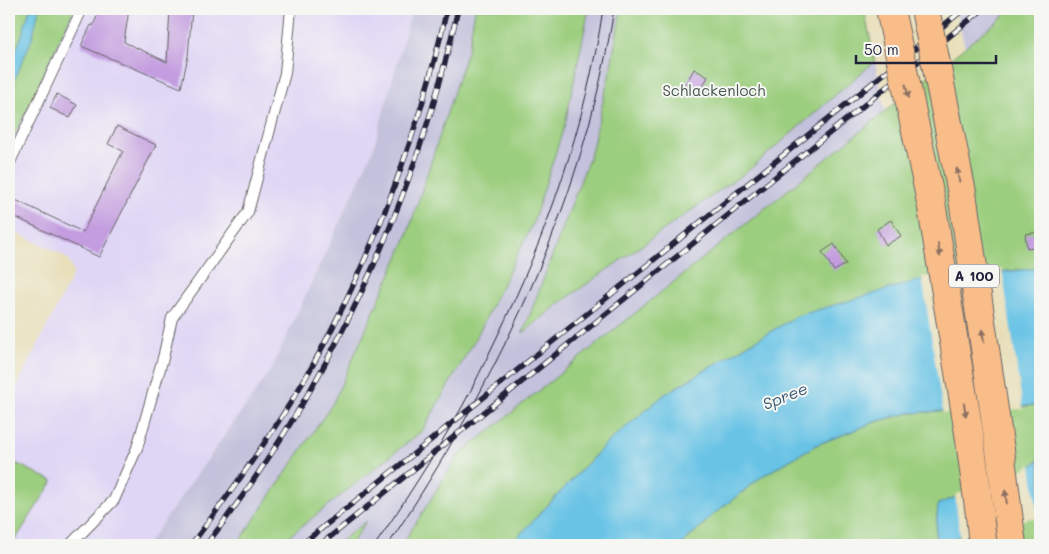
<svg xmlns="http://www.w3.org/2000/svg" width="1049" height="554" viewBox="0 0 1049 554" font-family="Mali,sans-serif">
	<rect width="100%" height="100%" fill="#f6f6f2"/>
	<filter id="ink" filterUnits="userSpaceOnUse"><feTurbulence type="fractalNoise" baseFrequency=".02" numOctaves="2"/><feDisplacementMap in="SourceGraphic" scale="10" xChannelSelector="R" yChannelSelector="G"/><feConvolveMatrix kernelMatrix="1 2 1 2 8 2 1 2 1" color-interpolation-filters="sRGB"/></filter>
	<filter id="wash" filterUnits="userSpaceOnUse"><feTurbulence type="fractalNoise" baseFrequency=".0096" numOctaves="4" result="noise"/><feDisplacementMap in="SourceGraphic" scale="20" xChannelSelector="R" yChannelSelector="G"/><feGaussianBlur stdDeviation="1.12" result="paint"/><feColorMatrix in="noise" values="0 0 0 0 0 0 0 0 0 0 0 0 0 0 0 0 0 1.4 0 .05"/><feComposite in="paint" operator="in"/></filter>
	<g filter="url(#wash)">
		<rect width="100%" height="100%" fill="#e8dfba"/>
		<!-- built -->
		<path fill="#dfd5f5" d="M74,9H412L373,150L271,370L147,545H12L53,481L9,460V402L73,275V271L68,259L61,254L9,229V148Z"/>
		<!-- industrial -->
		<g fill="#c3c1db">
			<path d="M412,9H475L469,45L406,239L333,403L237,545H147L271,370L373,150Z"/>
			<path d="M589,9H621L611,67L591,153L524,332L560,303L750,169L875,61L885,111L458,456L402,545H278L422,431L476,338L533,223L565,124Z"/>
			<path d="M955,9H1012L965,47Z"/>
		</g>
		<!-- green -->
		<g fill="#9bce7e" stroke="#5e785c">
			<path d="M9,9H74L9,148Z"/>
			<path d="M475,9H589L565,124L533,223L476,338L422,431L278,545H237L333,403L406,239L469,45Z"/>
			<path d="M621,9H864L875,61L750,169L560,303L523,333L591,153L611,67Z"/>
			<path d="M1012,9H1040V268L1007,271L797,316L665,394L606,444L510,545H402L458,456Z"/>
			<path d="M1040,405V459L1027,470L938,504L935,545H681L715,513L764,475L816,445L878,421L909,413Z"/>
			<path d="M9,460L53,481L12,545H9Z"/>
			<path d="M1030,516H1040V545L1024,543L1019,545H942L958,536Z"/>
			<path d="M366,521L351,545H336Z"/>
		</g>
		<!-- water -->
		<g fill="#67c3e5" stroke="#447290">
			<path d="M30,9H39L32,39L9,92V66L21,38Z"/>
			<path d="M1040,268V405L909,413L878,421L816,445L764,475L715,513L681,545H510L606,444L665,394L797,316L916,281Z"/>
			<path d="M1040,459V516H1030L958,536L942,545H935L938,504L1027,470Z"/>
		</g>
		<!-- pier -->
		<g fill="#e8dfba">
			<path d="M1002,269L1023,409L943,413L922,277Z"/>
			<path d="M1031,464L1038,519L1030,518L960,538L955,495L1026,468Z"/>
		</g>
		<g id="blocks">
			<!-- building -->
			<g fill="#c39ddf">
				<path d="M100,9H129L124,42L167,62L170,9H192L188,56L181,88L81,46L91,25L93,26Z"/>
				<path d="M694,69L708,77L699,92L685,85Z"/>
				<path d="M57,94L77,105L70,118L50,108Z"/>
				<path d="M117,126L156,145L99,257L9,214V197L83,232L123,151L108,144Z"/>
				<path d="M891,220L901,236L886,245L877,229Z"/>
				<path d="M1040,232V246L1027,248L1025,234Z"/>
				<path d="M834,244L846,264L834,271L822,252Z"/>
			</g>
		</g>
	</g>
	<g filter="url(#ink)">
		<use href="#blocks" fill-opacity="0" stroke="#676467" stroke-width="1"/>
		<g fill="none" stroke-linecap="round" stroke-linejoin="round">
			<defs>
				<g id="lane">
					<path d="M9,164L82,9"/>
					<path d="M70,545L114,500L137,448L163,358L172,318L248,212L285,73L291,9"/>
				</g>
				<path id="highway" d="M980,515L983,545"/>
			</defs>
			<!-- lane casing -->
			<use href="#lane" stroke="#676467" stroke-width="12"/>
			<!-- highway casing -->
			<use href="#highway" stroke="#676467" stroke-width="30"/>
			<!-- lane -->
			<use href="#lane" stroke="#fff" stroke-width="10"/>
			<!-- highway -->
			<use href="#highway" stroke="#f8bd89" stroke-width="28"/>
			<!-- tram -->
			<g stroke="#22223b" stroke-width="1">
				<path d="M375,545C406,500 435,454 462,407C474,385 485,362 496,339C547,235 586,124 603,9"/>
				<path d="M388,545C497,381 583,206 614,9"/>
			</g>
			<defs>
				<g id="rail">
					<path d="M191,545C235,487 278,427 314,363C375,251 419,133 447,9"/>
					<path d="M206,545C329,387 415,204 458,9"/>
					<path d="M301,545L964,9"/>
					<path d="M320,545L983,9"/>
				</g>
			</defs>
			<!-- rail casing -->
			<use href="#rail" stroke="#22223b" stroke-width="5.5"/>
			<!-- rail -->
			<use href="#rail" stroke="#f6f6f2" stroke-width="4" stroke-dasharray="11" stroke-linecap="butt"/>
			<defs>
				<g id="highway-bridge">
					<path d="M890,9L931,202L969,433L980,515"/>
					<path d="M925,9L962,193L1000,450L1012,545"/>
				</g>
			</defs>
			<!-- highway-bridge casing -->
			<use href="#highway-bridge" stroke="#676467" stroke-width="30" stroke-linecap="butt"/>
			<!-- highway-bridge -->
			<use href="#highway-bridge" stroke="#f8bd89" stroke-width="28"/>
		</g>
		<!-- one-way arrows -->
		<defs><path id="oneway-solid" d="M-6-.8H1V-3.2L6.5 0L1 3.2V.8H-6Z" transform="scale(1.25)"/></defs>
		<g fill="#8d7062">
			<use href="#oneway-solid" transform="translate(907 91) rotate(78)"/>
			<use href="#oneway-solid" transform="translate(958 175) rotate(-101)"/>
			<use href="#oneway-solid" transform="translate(939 250) rotate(81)"/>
			<use href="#oneway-solid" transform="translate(983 336) rotate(-99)"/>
			<use href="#oneway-solid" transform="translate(965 410) rotate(81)"/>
			<use href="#oneway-solid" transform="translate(1006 497) rotate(-97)"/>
		</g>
	</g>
	<g text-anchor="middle" stroke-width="4" stroke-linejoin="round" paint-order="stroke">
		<!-- shield labels -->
		<rect fill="#f6f6f2" stroke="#626272" stroke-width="1" x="949" y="264.5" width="50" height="23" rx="4"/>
		<g font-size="14" font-weight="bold" fill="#22223b">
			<text x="974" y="281">A 100</text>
		</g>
		<!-- park labels -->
		<g font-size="15" fill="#46564f" stroke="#f6f6f2">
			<text x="714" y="96">Schlackenloch</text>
		</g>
		<!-- water labels -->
		<g font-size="16" font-style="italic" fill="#3a5a76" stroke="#f6f6f2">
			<text transform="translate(785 396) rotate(-22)" y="6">Spree</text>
		</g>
	</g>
	<!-- margin -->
	<rect width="1049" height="554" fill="none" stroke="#f6f6f2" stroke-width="30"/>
	<!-- scale -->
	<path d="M856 55v8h140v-8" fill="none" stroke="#22223b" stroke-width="2.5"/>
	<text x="864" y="55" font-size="15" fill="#22223b" stroke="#f6f6f2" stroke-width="4" paint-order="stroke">50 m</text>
</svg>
